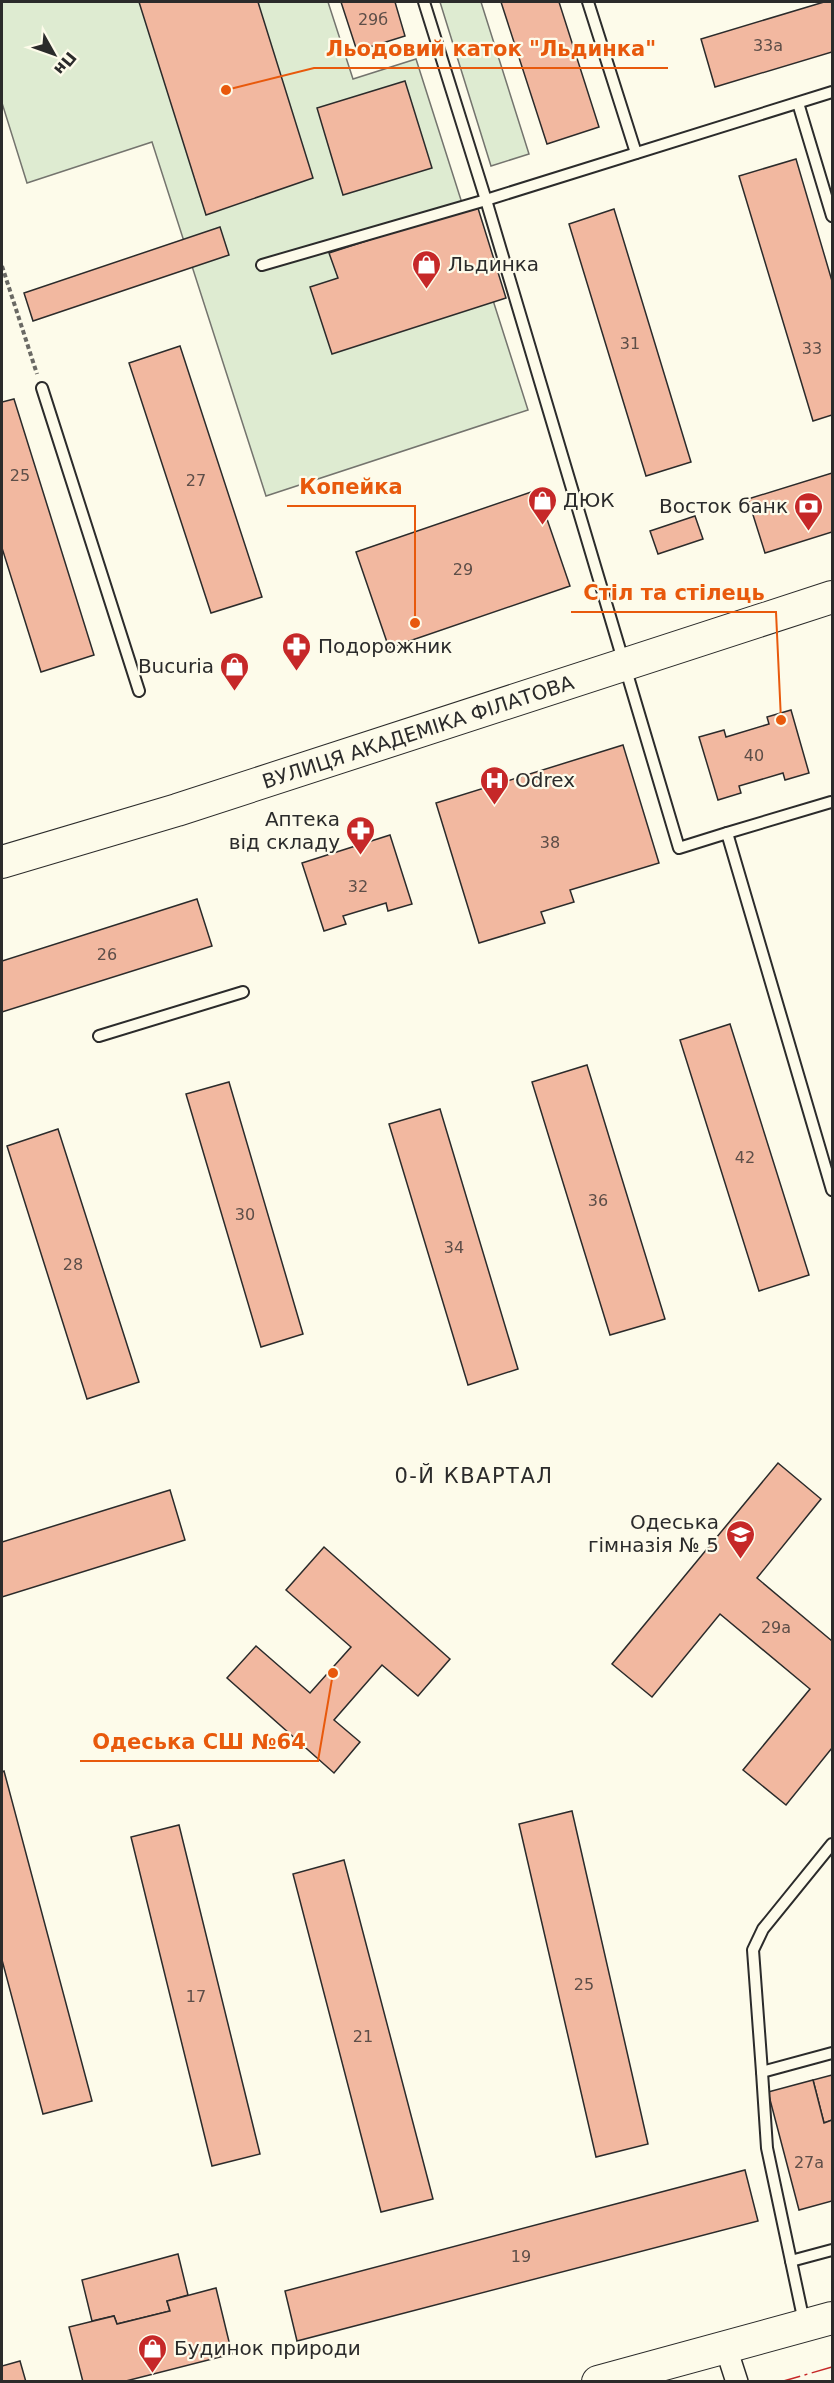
<svg xmlns="http://www.w3.org/2000/svg" width="834" height="2383" viewBox="0 0 834 2383" font-family="'DejaVu Sans',sans-serif">
	<rect width="100%" height="100%" fill="#fdfbea"/>
	<!-- green -->
	<g fill="#deebd1" stroke="#74746e" stroke-width="1.5">
		<path d="M2,2H328L353,79L416,59L528,410L266,496L152,142L27,183L2,103Z"/>
		<path d="M440,2H481L529,154L491,166Z"/>
	</g>
	<!-- building -->
	<g fill="#f2b8a0" stroke="#2b2b2b" stroke-width="1.5">
		<path d="M139,2H258L313,178L206,215Z"/>
		<path d="M341,2H395L405,36L357,51Z"/>
		<path d="M501,2H559L599,127L547,144Z"/>
		<path d="M824,2H832V52L715,87L701,39Z"/>
		<path d="M405,81L432,168L343,195L317,108Z"/>
		<path d="M796,159L832,281V415L813,421L739,176Z"/>
		<path d="M477,205L506,298L332,354L310,287L338,278L329,253Z"/>
		<path d="M614,209L691,462L646,476L569,224Z"/>
		<path d="M220,227L229,255L33,321L24,293Z"/>
		<path d="M180,346L262,597L211,613L129,363Z"/>
		<path d="M14,399L94,655L41,672L2,548V402Z"/>
		<path d="M832,473V532L765,553L748,499Z"/>
		<path d="M537,490L570,586L389,648L356,552Z"/>
		<path d="M695,516L703,539L658,554L650,531Z"/>
		<path d="M791,710L809,773L785,780L783,773L739,786L741,793L718,800L699,737L724,730L726,737L769,724L767,717Z"/>
		<path d="M623,745L659,863L570,890L574,902L541,912L545,923L479,943L436,803Z"/>
		<path d="M390,835L412,904L388,911L386,903L343,916L346,924L324,931L302,863Z"/>
		<path d="M197,899L212,946L2,1012V961Z"/>
		<path d="M730,1024L809,1275L759,1291L680,1040Z"/>
		<path d="M587,1065L665,1319L610,1335L532,1082Z"/>
		<path d="M229,1082L303,1334L261,1347L186,1094Z"/>
		<path d="M440,1109L518,1369L468,1385L389,1124Z"/>
		<path d="M58,1129L139,1382L87,1399L7,1146Z"/>
		<path d="M778,1463L821,1499L757,1578L832,1641V1748L786,1805L743,1770L810,1689L720,1614L652,1697L612,1664Z"/>
		<path d="M170,1490L185,1540L2,1597V1542Z"/>
		<path d="M324,1547L450,1659L418,1696L382,1665L334,1720L360,1742L334,1773L227,1678L256,1646L310,1693L351,1647L286,1590Z"/>
		<path d="M4,1771L92,2101L43,2114L2,1960V1772Z"/>
		<path d="M572,1811L648,2144L596,2157L519,1824Z"/>
		<path d="M179,1825L260,2154L212,2166L131,1837Z"/>
		<path d="M344,1860L433,2199L381,2212L293,1874Z"/>
		<path d="M832,2075V2120L824,2123L813,2080Z"/>
		<path d="M813,2080L824,2123L832,2120V2201L799,2210L768,2092Z"/>
		<path d="M745,2170L758,2221L297,2341L285,2291Z"/>
		<path d="M178,2254L188,2295L167,2301L170,2311L117,2324L114,2316L92,2321L82,2280Z"/>
		<path d="M216,2288L232,2354L122,2382H83L69,2327L114,2316L117,2324L170,2311L167,2301Z"/>
		<path d="M20,2361L26,2382H2V2366Z"/>
	</g>
	<g fill="none" stroke-linecap="round" stroke-linejoin="round">
		<defs>
			<g id="lane">
				<path d="M424,2L486,200L679,848L727,833L832,1190"/>
				<path d="M588,2L636,153"/>
				<path d="M798,103L832,216"/>
				<path d="M262,265L486,200L832,92"/>
				<path d="M42,388L139,691"/>
				<path d="M727,833L831,802"/>
				<path d="M99,1036L243,992"/>
				<path d="M762,2072L753,1950L763,1929L832,1844"/>
				<path d="M791,2261L832,2250"/>
				<path d="M804,2322L767,2148L762,2072L832,2053"/>
			</g>
			<path id="street" d="M726,2348L737,2382"/>
			<g id="secondary">
				<path d="M2,862L177,810L832,597"/>
				<path d="M598,2382L832,2318"/>
			</g>
		</defs>
		<!-- lane casing -->
		<use href="#lane" stroke="#2b2b2b" stroke-width="14"/>
		<!-- street casing -->
		<use href="#street" stroke="#2b2b2b" stroke-width="24"/>
		<!-- secondary casing -->
		<use href="#secondary" stroke="#2b2b2b" stroke-width="34"/>
		<!-- path -->
		<path stroke="#6a6964" stroke-width="4" stroke-dasharray="4.5 3" stroke-linecap="butt" d="M2,266L37,374"/>
		<!-- lane -->
		<use href="#lane" stroke="#fdfbea" stroke-width="10"/>
		<!-- street -->
		<use href="#street" stroke="#fdfbea" stroke-width="21"/>
		<!-- secondary -->
		<use href="#secondary" stroke="#fdfbea" stroke-width="32"/>
		<!-- power -->
		<path stroke="#c62828" stroke-width="1.5" stroke-dasharray="21 4.5 3 4.5" stroke-linecap="butt" d="M780,2382L832,2367"/>
	</g>
	<!-- icons -->
	<defs>
		<symbol id="shop-pin" viewBox="-11 -11 22 30"><path d="M0 17L-7.5 6A9.5 9.5 0 1 1 7.5 6Z" fill="#c62828" stroke="#fdfbea"/><path d="M-5-2.5h2.3a2.7 3.5 0 0 1 5.4 0H5L5.5 6h-11ZM-1.5-2.5h3a1.5 2.3 0 0 0-3 0Z" fill="#fff"/></symbol>
		<symbol id="bank-pin" viewBox="-11 -11 22 30"><path d="M0 17L-7.5 6A9.5 9.5 0 1 1 7.5 6Z" fill="#c62828" stroke="#fdfbea"/><path d="M-6-4H6V4H-6ZM0-2.3a2.3 2.3 0 1 0 0 4.6a2.3 2.3 0 1 0 0-4.6Z" fill="#fff"/></symbol>
		<symbol id="pharmacy-pin" viewBox="-11 -11 22 30"><path d="M0 17L-7.5 6A9.5 9.5 0 1 1 7.5 6Z" fill="#c62828" stroke="#fdfbea"/><path d="M-2-6h4v4h4v4h-4v4h-4v-4h-4v-4h4Z" fill="#fff"/></symbol>
		<symbol id="hospital-pin" viewBox="-11 -11 22 30"><path d="M0 17L-7.5 6A9.5 9.5 0 1 1 7.5 6Z" fill="#c62828" stroke="#fdfbea"/><path d="M-5-5h3v3.5h4V-5h3V5h-3V1.5h-4V5h-3Z" fill="#fff"/></symbol>
		<symbol id="school-pin" viewBox="-11 -11 22 30"><path d="M0 17L-7.5 6A9.5 9.5 0 1 1 7.5 6Z" fill="#c62828" stroke="#fdfbea"/><path d="M0-5L7-2L0 1L-7-2ZM-4 1L0 2.5L4 1V4Q0 6-4 4Z" fill="#fff"/></symbol>
	</defs>
	<g fill-rule="evenodd">
		<use href="#shop-pin" x="410" y="248" width="33" height="45"/>
		<use href="#shop-pin" x="526" y="484" width="33" height="45"/>
		<use href="#bank-pin" x="792" y="490" width="33" height="45"/>
		<use href="#pharmacy-pin" x="280" y="630" width="33" height="45"/>
		<use href="#shop-pin" x="218" y="650" width="33" height="45"/>
		<use href="#hospital-pin" x="478" y="764" width="33" height="45"/>
		<use href="#pharmacy-pin" x="344" y="814" width="33" height="45"/>
		<use href="#school-pin" x="724" y="1518" width="33" height="45"/>
		<use href="#shop-pin" x="136" y="2332" width="33" height="45"/>
	</g>
	<g text-anchor="middle" stroke-width="4.5" stroke-linejoin="round" paint-order="stroke">
		<!-- number labels -->
		<g font-size="16" fill="#5d4e48">
			<text x="373" y="25">29б</text>
			<text x="768" y="51">33а</text>
			<text x="630" y="349">31</text>
			<text x="812" y="354">33</text>
			<text x="20" y="481">25</text>
			<text x="196" y="486">27</text>
			<text x="463" y="575">29</text>
			<text x="754" y="761">40</text>
			<text x="550" y="848">38</text>
			<text x="358" y="892">32</text>
			<text x="107" y="960">26</text>
			<text x="745" y="1163">42</text>
			<text x="598" y="1206">36</text>
			<text x="245" y="1220">30</text>
			<text x="454" y="1253">34</text>
			<text x="73" y="1270">28</text>
			<text x="776" y="1633">29а</text>
			<text x="584" y="1990">25</text>
			<text x="196" y="2002">17</text>
			<text x="363" y="2042">21</text>
			<text x="809" y="2168">27а</text>
			<text x="521" y="2262">19</text>
		</g>
		<!-- poi labels -->
		<g font-size="20" fill="#2b2b2b" stroke="#fdfbea" text-anchor="start">
			<text x="448" y="271">Льдинка</text>
			<text x="563" y="507">ДЮК</text>
			<text x="788" y="513" text-anchor="end">Восток банк</text>
			<text x="318" y="653">Подорожник</text>
			<text x="214" y="673" text-anchor="end">Bucuria</text>
			<text x="515" y="787">Odrex</text>
			<text x="340" y="826" text-anchor="end">Аптека<tspan x="340" dy="23">від складу</tspan></text>
			<text x="719" y="1529" text-anchor="end">Одеська<tspan x="719" dy="23">гімназія № 5</tspan></text>
			<text x="174" y="2355">Будинок природи</text>
		</g>
		<!-- street labels -->
		<g font-size="20" fill="#2b2b2b" stroke="#fdfbea">
			<text transform="translate(418 732) rotate(-18)" y="7">ВУЛИЦЯ АКАДЕМІКА ФІЛАТОВА</text>
		</g>
		<!-- neighbourhood labels -->
		<g font-size="21" letter-spacing="1.5" fill="#2b2b2b" stroke="#fdfbea">
			<text x="474" y="1483">0-Й КВАРТАЛ</text>
		</g>
	</g>
	<!-- callouts -->
	<path fill="none" stroke="#e8590c" stroke-width="2" d="M226 90L314 68H668M415 623L415 506H287M781 720L776 612H571M333 1673L318 1761H80"/>
	<g fill="#e8590c" stroke="#fdfbea" stroke-width="2">
		<circle cx="226" cy="90" r="6"/>
		<circle cx="415" cy="623" r="6"/>
		<circle cx="781" cy="720" r="6"/>
		<circle cx="333" cy="1673" r="6"/>
	</g>
	<g font-size="21" text-anchor="middle" font-weight="bold" fill="#e8590c" stroke="#fdfbea" stroke-width="4.5" stroke-linejoin="round" paint-order="stroke">
		<text x="491" y="56">Льодовий каток "Льдинка"</text>
		<text x="351" y="494">Копейка</text>
		<text x="674" y="600">Стіл та стілець</text>
		<text x="199" y="1749">Одеська СШ №64</text>
	</g>
	<!-- border -->
	<rect width="834" height="2383" fill="none" stroke="#2b2b2b" stroke-width="6"/>
	<!-- north arrow -->
	<g transform="translate(54 54) rotate(130)" stroke="#fdfbea" stroke-width="4.5" paint-order="stroke">
	<path d="M0-4.5L10 22L0 15L-10 22Z" fill="#2b2b2b"/>
	<text y="-9" font-size="16" font-weight="bold" text-anchor="middle" fill="#2b2b2b">Пн</text>
	</g>
</svg>
